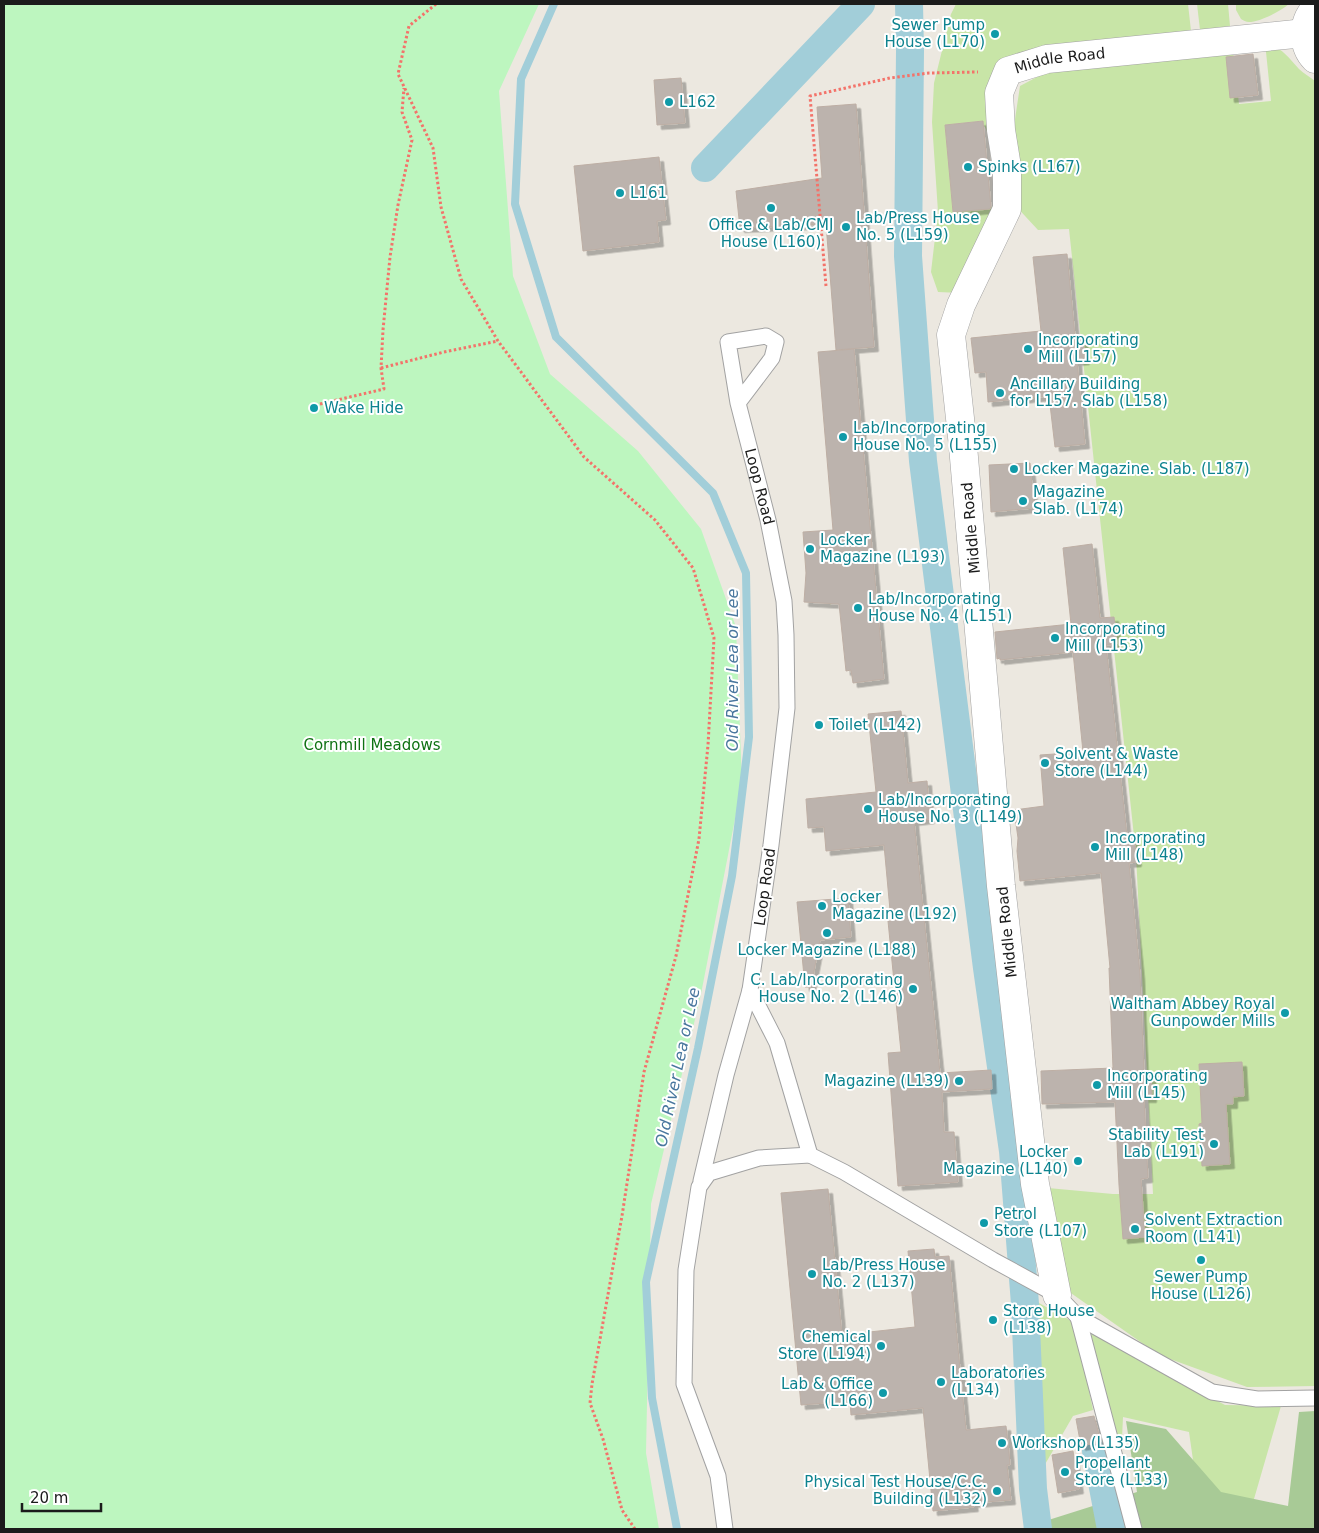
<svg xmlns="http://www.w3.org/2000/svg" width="1319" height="1533" viewBox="0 0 1319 1533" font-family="'DejaVu Sans',sans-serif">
	<defs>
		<filter id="shadow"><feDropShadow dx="4.5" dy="4.5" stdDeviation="0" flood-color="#0004"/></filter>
	</defs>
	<rect width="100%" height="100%" fill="#ece8e0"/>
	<!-- grass -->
	<g fill="#c8e5a7">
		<path d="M956,4H1188L1191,31L1019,57L991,140L982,121L945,125L953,212L997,206L1001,207L961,293L938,292L931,272L938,212L932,122L934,83L951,14Z"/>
		<path d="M1197,4H1228L1230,26L1200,30Z"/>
		<path d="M1236,4H1289C1281,11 1260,22 1249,22C1246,22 1243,20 1241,19L1236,10Z"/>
		<path d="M1265,42C1283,49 1287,56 1299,69C1303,73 1310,77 1315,81V1386L1247,1387L1159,1355L1068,1291L1048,1188L1113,1194H1153L1136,855L1069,229L1038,230L1014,204L1012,139L1020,86L1054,68L1233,51L1239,104L1271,101Z"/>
		<path d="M1030,1298L1075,1323L1093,1410L1073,1416L1040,1473Z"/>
		<path d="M1090,1333L1225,1405L1281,1406L1247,1523L1201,1516L1189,1432L1123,1417L1121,1460Z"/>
	</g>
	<!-- forest -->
	<path fill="#a8ca96" d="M1315,1411V1529H1020L1137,1492L1126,1421L1166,1429L1221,1492L1288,1506L1299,1412Z"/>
	<!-- park -->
	<path fill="#bdf6bf" d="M4,4H539L499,91L513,276L550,374L638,451L701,529L736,627L742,783L701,994L651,1204L646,1453L659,1529H4Z"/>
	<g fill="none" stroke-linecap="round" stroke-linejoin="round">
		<!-- stream -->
		<path stroke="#a2ced9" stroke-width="8" d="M554,4L521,79L515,204L556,337L713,493L746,573L749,737L732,876L698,1048L646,1282L652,1398L677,1529"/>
		<!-- canal -->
		<g stroke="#a2ced9" stroke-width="28">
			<path d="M909,4L910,51L908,256L923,461L987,968L1013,1151L1025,1304L1033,1489L1038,1529"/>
			<path d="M705,168L861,4"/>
			<path d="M1096,1451L1111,1529"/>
		</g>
	</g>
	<!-- building -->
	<g fill="#bcb3ad" stroke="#bdaea4" filter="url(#shadow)">
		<path d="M1253,54L1258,95L1230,98L1226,57Z"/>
		<path d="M681,78L685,123L657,125L654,80Z"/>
		<path d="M856,104L874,347L836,350L826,224L740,228L736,191L822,178L817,107Z"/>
		<path d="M983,121L991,207L990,209L953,212L945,125Z"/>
		<path d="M659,157L666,220L657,221L659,242L583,251L574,166Z"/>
		<path d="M1067,254L1075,336H1083L1085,360L1077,361L1085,444L1055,447L1049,396L988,402L986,372L975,373L971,338L1041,331L1033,257Z"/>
		<path d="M854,349L884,679L853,683L851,670L846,671L839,604L804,602L806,573L803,532L833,530L818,352Z"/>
		<path d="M1030,463L1034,508L991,512L989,465Z"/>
		<path d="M1092,544L1100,618L1114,617L1117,644L1106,645L1127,836L1134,835L1137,862L1129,863L1140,974L1144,1071H1151L1152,1098H1144L1148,1178L1141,1179L1145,1237L1123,1239L1119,1185L1115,1102L1042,1104L1041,1071L1113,1068L1109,968H1110L1101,873L1020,881L1017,851L1018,838L1014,810L1044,806L1040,755L1083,752L1073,652L1000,660V658L997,659L995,632L1071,624L1063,548Z"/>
		<path d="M901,711L908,783L927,781L930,819L914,821L940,1073L991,1070L992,1089L942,1092L944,1132H954L958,1182L898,1186L888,1053L901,1052L888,921H891L884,845L826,851L824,827L808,828L806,799L876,792L868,714Z"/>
		<path d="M848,898L851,937L820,940L811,987H805L797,902Z"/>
		<path d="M1242,1062L1244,1096L1233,1097V1104H1226L1230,1164L1202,1166L1199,1124L1202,1123L1199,1064Z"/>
		<path d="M828,1189L842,1335L915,1327L908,1251L934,1249L935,1257L949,1256L966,1430L1006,1426L1009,1452L1010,1465H1007L1011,1500L973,1503L974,1507L933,1511L923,1408L851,1415L850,1401L801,1405L781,1193Z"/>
		<path d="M1094,1416L1101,1442L1081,1446L1076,1419Z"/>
		<path d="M1073,1451L1079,1489L1058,1493L1052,1455Z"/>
	</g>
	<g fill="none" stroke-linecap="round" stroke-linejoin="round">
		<defs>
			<g id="lane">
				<path id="s1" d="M738,403L772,358L776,342L766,336L728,342L738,403L768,520L784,601L786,635L787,708L771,845L750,990L777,1043L810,1155L844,1172L993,1260L1057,1295L1078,1317L1212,1392L1257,1399L1315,1398"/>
				<path d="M701,1181L726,1075L750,990"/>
				<path d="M1078,1317L1134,1529"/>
				<path d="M725,1529L718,1476L684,1384L686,1270L699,1187L709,1173L759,1158L810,1155"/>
			</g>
			<g id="street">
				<path d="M1315,9C1302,22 1302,46 1315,59"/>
				<path id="s2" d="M1057,1295L1035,1184L1001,886L963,446L951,335L961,305L1007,209V167L1001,130L999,93L1008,71L1047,59L1305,33"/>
			</g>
		</defs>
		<!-- lane casing -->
		<use href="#lane" stroke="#a2a2a2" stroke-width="17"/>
		<!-- street casing -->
		<use href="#street" stroke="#a2a2a2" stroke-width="29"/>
		<!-- path -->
		<g stroke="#f3736a" stroke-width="3" stroke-dasharray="2.5 2.5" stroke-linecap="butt">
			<path d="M436,4L409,26L398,74L433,148L441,207L461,279L498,341L584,457L655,520L693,568L714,638L708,745L699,839L676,956L644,1072L622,1216L592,1384L590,1403L603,1439L622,1510L635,1529"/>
			<path d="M826,286L810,96L890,78L929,73L978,72"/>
			<path d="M381,368L444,352L498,341"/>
			<path d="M320,404L384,389L381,368L383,330L390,257L398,205L412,140L402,112L404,88"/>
		</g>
		<!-- lane -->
		<use href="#lane" stroke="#fff" stroke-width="15"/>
		<!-- street -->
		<use href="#street" stroke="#fff" stroke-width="28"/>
	</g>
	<!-- markers -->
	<g fill="#0f9aa8" stroke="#fff" stroke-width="2">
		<circle cx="995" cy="34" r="5"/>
		<circle cx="669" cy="102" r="5"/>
		<circle cx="968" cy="167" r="5"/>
		<circle cx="620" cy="193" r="5"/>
		<circle cx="771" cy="208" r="5"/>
		<circle cx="846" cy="227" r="5"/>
		<circle cx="1028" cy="349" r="5"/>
		<circle cx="1000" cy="393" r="5"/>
		<circle cx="314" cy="408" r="5"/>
		<circle cx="843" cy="437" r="5"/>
		<circle cx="1014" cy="469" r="5"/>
		<circle cx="1023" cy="501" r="5"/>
		<circle cx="810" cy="549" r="5"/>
		<circle cx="858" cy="608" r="5"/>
		<circle cx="1055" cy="638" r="5"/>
		<circle cx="819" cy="725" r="5"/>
		<circle cx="1045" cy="763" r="5"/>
		<circle cx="868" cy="809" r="5"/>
		<circle cx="1095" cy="847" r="5"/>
		<circle cx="822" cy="906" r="5"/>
		<circle cx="827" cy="933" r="5"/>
		<circle cx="913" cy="989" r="5"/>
		<circle cx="1285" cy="1013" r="5"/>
		<circle cx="959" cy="1081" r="5"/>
		<circle cx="1097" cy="1085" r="5"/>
		<circle cx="1214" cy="1144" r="5"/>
		<circle cx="1078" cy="1161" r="5"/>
		<circle cx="984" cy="1223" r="5"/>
		<circle cx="1135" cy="1229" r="5"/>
		<circle cx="1201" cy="1260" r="5"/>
		<circle cx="812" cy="1274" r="5"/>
		<circle cx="993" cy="1320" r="5"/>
		<circle cx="881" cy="1346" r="5"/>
		<circle cx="941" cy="1382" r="5"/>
		<circle cx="883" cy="1393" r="5"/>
		<circle cx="1002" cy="1443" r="5"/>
		<circle cx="1065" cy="1472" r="5"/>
		<circle cx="997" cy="1491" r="5"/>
	</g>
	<g text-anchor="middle" stroke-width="4" stroke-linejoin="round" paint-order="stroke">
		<!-- culture labels -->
		<g font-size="15" fill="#0d838f" stroke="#fff" text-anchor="start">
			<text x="985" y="30" text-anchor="end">Sewer Pump<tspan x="985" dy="17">House (L170)</tspan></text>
			<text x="679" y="107">L162</text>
			<text x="978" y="172">Spinks (L167)</text>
			<text x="630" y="198">L161</text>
			<text x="856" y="223">Lab/Press House<tspan x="856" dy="17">No. 5 (L159)</tspan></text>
			<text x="771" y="230" text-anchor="middle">Office &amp; Lab/CMJ<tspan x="771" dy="17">House (L160)</tspan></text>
			<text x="1038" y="345">Incorporating<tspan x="1038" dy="17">Mill (L157)</tspan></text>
			<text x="1010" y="389">Ancillary Building<tspan x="1010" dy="17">for L157. Slab (L158)</tspan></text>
			<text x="324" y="413">Wake Hide</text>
			<text x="853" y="433">Lab/Incorporating<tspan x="853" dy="17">House No. 5 (L155)</tspan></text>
			<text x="1024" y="474">Locker Magazine. Slab. (L187)</text>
			<text x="1033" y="497">Magazine<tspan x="1033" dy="17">Slab. (L174)</tspan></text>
			<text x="820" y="545">Locker<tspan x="820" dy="17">Magazine (L193)</tspan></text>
			<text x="868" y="604">Lab/Incorporating<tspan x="868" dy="17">House No. 4 (L151)</tspan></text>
			<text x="1065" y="634">Incorporating<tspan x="1065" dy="17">Mill (L153)</tspan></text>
			<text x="829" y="730">Toilet (L142)</text>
			<text x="1055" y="759">Solvent &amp; Waste<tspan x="1055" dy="17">Store (L144)</tspan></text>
			<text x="878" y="805">Lab/Incorporating<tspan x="878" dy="17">House No. 3 (L149)</tspan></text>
			<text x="1105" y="843">Incorporating<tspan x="1105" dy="17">Mill (L148)</tspan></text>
			<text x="832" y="902">Locker<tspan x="832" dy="17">Magazine (L192)</tspan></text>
			<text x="827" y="955" text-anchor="middle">Locker Magazine (L188)</text>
			<text x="903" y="985" text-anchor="end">C. Lab/Incorporating<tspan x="903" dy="17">House No. 2 (L146)</tspan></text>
			<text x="1275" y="1009" text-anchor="end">Waltham Abbey Royal<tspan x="1275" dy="17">Gunpowder Mills</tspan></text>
			<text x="1107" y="1081">Incorporating<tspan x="1107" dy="17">Mill (L145)</tspan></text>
			<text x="949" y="1086" text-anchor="end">Magazine (L139)</text>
			<text x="1204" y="1140" text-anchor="end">Stability Test<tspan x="1204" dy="17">Lab (L191)</tspan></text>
			<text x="1068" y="1157" text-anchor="end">Locker<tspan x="1068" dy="17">Magazine (L140)</tspan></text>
			<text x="994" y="1219">Petrol<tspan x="994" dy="17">Store (L107)</tspan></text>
			<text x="1145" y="1225">Solvent Extraction<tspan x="1145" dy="17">Room (L141)</tspan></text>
			<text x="822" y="1270">Lab/Press House<tspan x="822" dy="17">No. 2 (L137)</tspan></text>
			<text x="1201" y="1282" text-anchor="middle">Sewer Pump<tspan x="1201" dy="17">House (L126)</tspan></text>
			<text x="1003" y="1316">Store House<tspan x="1003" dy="17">(L138)</tspan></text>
			<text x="871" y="1342" text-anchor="end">Chemical<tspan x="871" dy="17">Store (L194)</tspan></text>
			<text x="951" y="1378">Laboratories<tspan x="951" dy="17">(L134)</tspan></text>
			<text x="873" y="1389" text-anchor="end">Lab &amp; Office<tspan x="873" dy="17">(L166)</tspan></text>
			<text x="1012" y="1448">Workshop (L135)</text>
			<text x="1075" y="1468">Propellant<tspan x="1075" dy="17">Store (L133)</tspan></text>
			<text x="987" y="1487" text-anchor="end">Physical Test House/C.C.<tspan x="987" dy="17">Building (L132)</tspan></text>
		</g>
		<!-- street labels -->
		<g font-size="15" fill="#1b1b1b" stroke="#fff">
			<text dy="5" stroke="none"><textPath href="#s2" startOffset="1298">Middle Road</textPath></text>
			<text dy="5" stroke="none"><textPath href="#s1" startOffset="271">Loop Road</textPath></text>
			<text transform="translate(971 528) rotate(-95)" y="5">Middle Road</text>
			<text transform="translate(765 887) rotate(-82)" y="5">Loop Road</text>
			<text transform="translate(1007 932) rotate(-96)" y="5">Middle Road</text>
		</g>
		<!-- park labels -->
		<g font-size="15" fill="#0f7213" stroke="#fff">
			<text x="372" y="750">Cornmill Meadows</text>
		</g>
		<!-- water labels -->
		<g font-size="16" font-style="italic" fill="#49779e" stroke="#fff">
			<text transform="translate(732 670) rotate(-90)" y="6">Old River Lea or Lee</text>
			<text transform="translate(677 1067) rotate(-78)" y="6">Old River Lea or Lee</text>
		</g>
	</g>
	<!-- border -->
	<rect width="1319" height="1533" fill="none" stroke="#1b1b1b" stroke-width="10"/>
	<!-- scale -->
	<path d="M22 1503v8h79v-8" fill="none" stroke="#1b1b1b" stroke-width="2.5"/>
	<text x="30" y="1503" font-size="15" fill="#1b1b1b" stroke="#ffffff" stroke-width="4" paint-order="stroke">20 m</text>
</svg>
